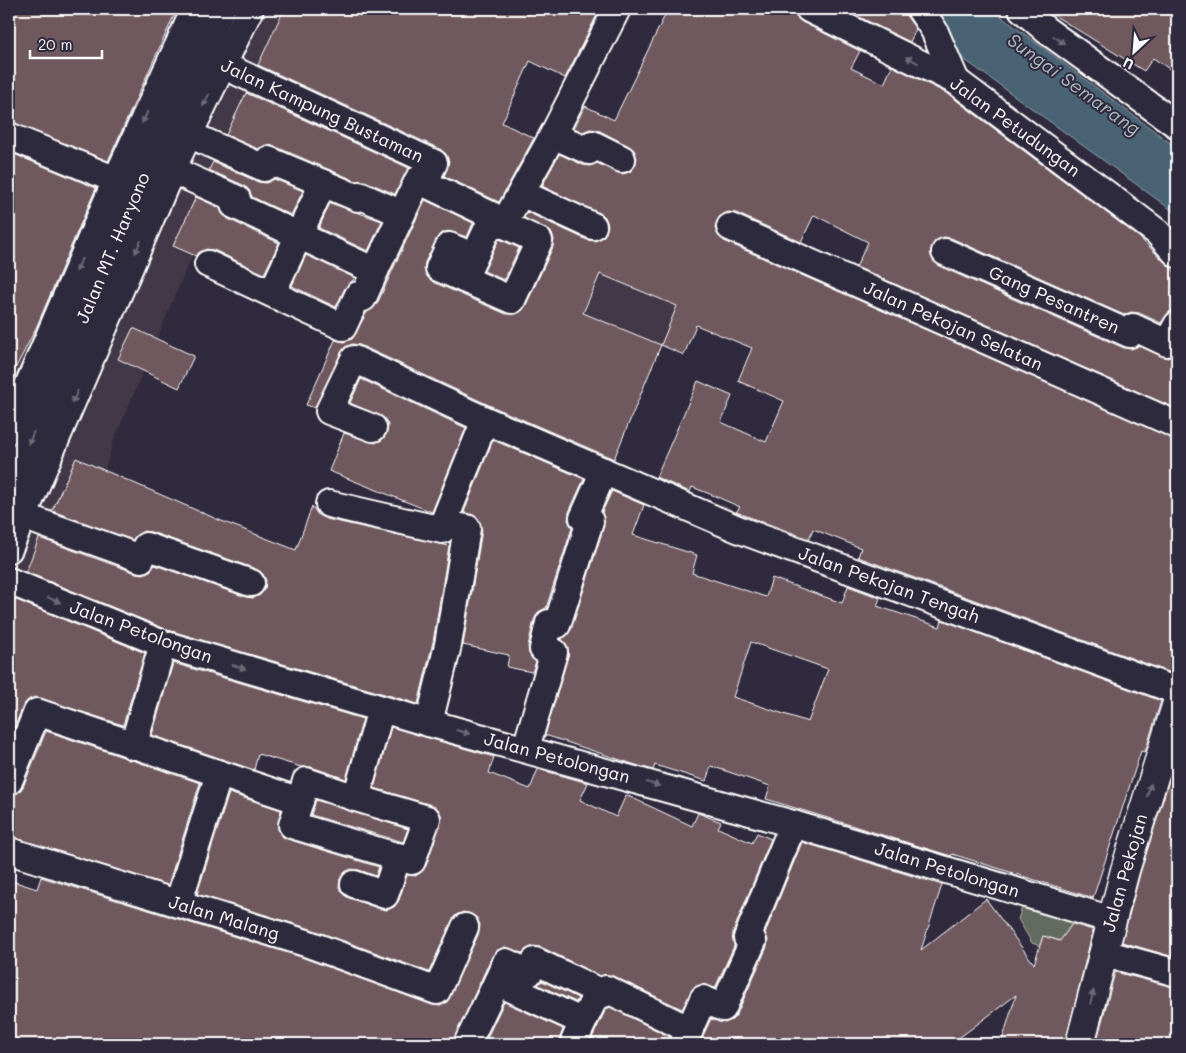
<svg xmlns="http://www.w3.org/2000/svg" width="1186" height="1053" viewBox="0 0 1186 1053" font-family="Mali,sans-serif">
	<rect width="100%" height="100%" fill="#2f2a3d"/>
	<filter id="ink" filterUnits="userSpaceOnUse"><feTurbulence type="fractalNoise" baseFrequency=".02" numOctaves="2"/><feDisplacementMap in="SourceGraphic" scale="10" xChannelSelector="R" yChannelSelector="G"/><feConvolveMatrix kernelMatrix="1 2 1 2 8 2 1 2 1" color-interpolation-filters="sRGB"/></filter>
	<g filter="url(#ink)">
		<!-- built -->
		<g fill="#423847">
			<path d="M125,9H316L185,272L113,443L32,704L9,750V233L48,166Z"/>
			<path d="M599,274L677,306L661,345L583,313Z"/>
		</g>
		<!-- green -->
		<path fill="#646b5e" stroke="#b2b5ae" d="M1025,899L1075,914L1066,942L1043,936L1040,946L1032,943L1018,919Z"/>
		<!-- water -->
		<path fill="#4a6374" stroke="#92a1ac" d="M923,9H991L1177,148V214L950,49Z"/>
		<!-- building -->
		<g fill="#6f585f" stroke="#fff" fill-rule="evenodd">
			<path d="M9,9H177L108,161L9,121Z"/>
			<path d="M284,9H600L565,78L530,61L502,123L534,138L499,202L444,176L449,161L446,154L440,149L258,65Z"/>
			<path d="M668,9H794L796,17L802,22L860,51L851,68L884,84L892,66L948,94L1139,237L1177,274V310L1169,312L1161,323L1139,313L1131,312L1124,315L951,238L944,237L937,240L932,246L930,253L933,260L939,266L1124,348L1131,349L1139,346L1167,358L1177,353V409L856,267L868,242L814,215L801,242L736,213L728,212L722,215L717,221L715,228L718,235L724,241L1177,440V675L858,557L861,548L838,539L813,529L809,539L736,512L740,507L715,496L692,487L690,492L656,477L698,381L732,396L721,422L766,442L784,401L738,381L752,348L696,325L684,355L661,345L614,459L491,406L360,345L352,344L345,347L315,408L306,405L335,340L344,342L352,339L367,312L377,304L425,200L473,223L467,237L448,231L440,234L425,262L424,269L427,276L433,282L506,314L520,312L525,307L553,247L554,239L551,232L524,218L527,212L587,240L595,241L602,238L606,233L608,225L605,217L542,186L559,154L583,165L590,166L597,163L622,174L630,172L635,166L637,158L634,150L629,146L598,130L590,129L583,132L574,128L585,106L614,120ZM600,274L677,306L661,345L583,313Z"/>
			<path d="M843,9H905L907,17L916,29L910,42Z"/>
			<path d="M1044,9H1177V74L1153,58L1144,71Z"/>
			<path d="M246,93L409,168L395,194L365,181H356L274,146L266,145L258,149L226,135Z"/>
			<path d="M9,152L96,188L36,328L9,381Z"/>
			<path d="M213,162L258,182L266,183L274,179L303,191L291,215L252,197L249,190L243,185L209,170Z"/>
			<path d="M196,197L220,208L228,219L279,243L264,274L214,250L206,249L196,256L173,246Z"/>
			<path d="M330,203L382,221L368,251L319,228Z"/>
			<path d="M499,239L519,248L504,280L484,271Z"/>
			<path d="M306,255L355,278L345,288L336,307L292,286Z"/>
			<path d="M133,328L194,356L179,388L118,359Z"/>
			<path d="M361,379L466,428L432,512L329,471L344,433L375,443L382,440L387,433L388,425L384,418L350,403Z"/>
			<path d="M493,440L584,479L569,512L568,520L572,528L546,608L538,612L534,620L528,646L529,654L536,662L532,672L507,667L509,655L463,645L482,530L477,517L464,512Z"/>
			<path d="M76,458L219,520L296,550L312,506L318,515L326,519L449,546L433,642L418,704L168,630L26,572L39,538L136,573L144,574L150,571L155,565L246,597L253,598L260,595L265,588L266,580L262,573L256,569L151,532L143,531L133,540L52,511Z"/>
			<path d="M612,491L644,505L633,535L697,555L692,573L766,597L772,578L842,603L848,586L880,598L877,606L940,627L942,620L1161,701L1145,752L1141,751L1093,898L952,854L951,856L766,799L770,786L711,766L706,781L655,765L653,770L639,766L545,735L568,656V648L561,639L571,630L604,526L602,512ZM751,642L828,669L808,722L733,697Z"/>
			<path d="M14,599L145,653L123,725L35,697L28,700L23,706L9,742V610Z"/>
			<path d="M173,663L363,719L346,779L311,767H301L258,754L254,770L152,735Z"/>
			<path d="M391,727L494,757L489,773L530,789L538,769L588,783L580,800L616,817L626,795L692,826L698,813L721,822L718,828L752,843L757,833L771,839L733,932L734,946L715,988L702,984L695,987L682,1009L613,976H600L541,947L533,946L522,953L505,947L498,950L492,956L452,1044H9V880L37,889L41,877L301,957L432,1005L440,1006L446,1003L479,933L480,925L477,918L471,914L463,912L456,915L452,921L429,972L311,929L197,894L229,793L281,810L278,829L281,836L287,839L379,867L376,876L359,870L351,869L345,872L340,879L339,887L343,894L349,898L380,909L387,910L394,907L399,900L407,875L416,876L426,866L442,817L438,809L431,805L374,788Z"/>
			<path d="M46,731L200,783L168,885L9,836V796L18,793L23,787Z"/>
			<path d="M1177,755V958L1122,942L1140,874Z"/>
			<path d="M316,800L408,829L403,842L311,815Z"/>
			<path d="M802,842L942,885L921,950L986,899L1034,964L1043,936L1060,941L1072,924L1093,930L1065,1044H1001L1016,995L951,1044H699L711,1019L725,1023L732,1020L737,1014L767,947L768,940L765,933Z"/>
			<path d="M1115,972L1177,988V1044H1096Z"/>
			<path d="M542,981L578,998L576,1002L538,985Z"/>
			<path d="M504,1002L563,1029L558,1044H484Z"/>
			<path d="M610,1007L670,1037L668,1044H589L606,1009Z"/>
		</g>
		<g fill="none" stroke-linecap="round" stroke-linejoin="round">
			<defs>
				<g id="street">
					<path d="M809,9L956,81L1157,232L1177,254"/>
					<path d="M920,9L934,30L956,81"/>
					<path d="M1022,9L1046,30L1177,125"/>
					<path d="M207,58L434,163L424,183L493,216L492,219"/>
					<path d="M175,128L264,168L268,160L358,198L359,195L402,214"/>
					<path d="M553,135L589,151L592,144L622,159"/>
					<path d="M9,136L133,187"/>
					<path d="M156,163L237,199L234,205L375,271L363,298L358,295L343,327L208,264"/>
					<path d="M521,193L593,226"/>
					<path d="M492,219L539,241L512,300L464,279Z"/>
					<path d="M503,225L553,135L617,9"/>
					<path d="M730,227L1177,425"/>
					<path d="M945,252L1130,334L1133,327L1167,343L1177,325"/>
					<path d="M375,271L418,180L424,183"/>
					<path d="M464,279L439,268L449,246L474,257"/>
					<path d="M272,293L323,183"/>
					<path d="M373,428L329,411L354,359L485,420L740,530L1177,691"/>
					<path d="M9,430L116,180L195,9"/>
					<path d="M329,504L442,530L443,524"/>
					<path d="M9,510C53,529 97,541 141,559L146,546L251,583"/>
					<path d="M9,549L172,169L250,9"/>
					<path d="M9,581L163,644L429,723L793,824L1099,916L1112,918"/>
					<path d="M429,723L448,645L467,528L443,524L485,420"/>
					<path d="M133,746L163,644"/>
					<path d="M526,748L554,652L543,649L549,623L557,625L590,521L583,518L604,471"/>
					<path d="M9,781L37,712L300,801L292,825L412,861L427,819L356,798L381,709"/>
					<path d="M300,801L306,781L356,798"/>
					<path d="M9,851L306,943L437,991L465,927"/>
					<path d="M354,884L385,895L398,856"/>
					<path d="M178,904L219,774"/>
					<path d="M1102,956H1115L1177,973"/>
					<path d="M497,982L506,962L529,973L535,961L598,991"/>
					<path d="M583,1022L598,991L604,994L606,989L690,1030"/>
					<path d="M467,1044L497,982L583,1022L573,1044"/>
					<path d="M683,1044L703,999L723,1008L753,941L747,938L793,824"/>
				</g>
				<path id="secondary" d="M1080,1044L1125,870L1177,703"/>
				<path id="primary" d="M9,490L138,189L220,9"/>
			</defs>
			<!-- street casing -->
			<use href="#street" stroke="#fff" stroke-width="30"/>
			<!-- secondary casing -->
			<use href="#secondary" stroke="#fff" stroke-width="31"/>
			<!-- primary casing -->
			<use href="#primary" stroke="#fff" stroke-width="31"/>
			<!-- street -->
			<use href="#street" stroke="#2f2a3d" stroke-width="26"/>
			<!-- secondary -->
			<use href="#secondary" stroke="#2f2a3d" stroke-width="28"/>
			<!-- primary -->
			<use href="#primary" stroke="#2f2a3d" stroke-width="28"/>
		</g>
		<!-- one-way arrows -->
		<defs><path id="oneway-solid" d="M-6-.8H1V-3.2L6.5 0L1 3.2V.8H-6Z" transform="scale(1.25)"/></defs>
		<g fill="#6d6a77">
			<use href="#oneway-solid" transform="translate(1059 40) rotate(36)"/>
			<use href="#oneway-solid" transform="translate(912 60) rotate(-154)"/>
			<use href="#oneway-solid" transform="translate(206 100) rotate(117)"/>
			<use href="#oneway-solid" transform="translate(145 117) rotate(115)"/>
			<use href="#oneway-solid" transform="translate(138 247) rotate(113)"/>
			<use href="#oneway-solid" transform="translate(79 265) rotate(113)"/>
			<use href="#oneway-solid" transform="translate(75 397) rotate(113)"/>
			<use href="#oneway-solid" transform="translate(31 438) rotate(113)"/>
			<use href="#oneway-solid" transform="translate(54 600) rotate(22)"/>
			<use href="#oneway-solid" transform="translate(239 667) rotate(17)"/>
			<use href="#oneway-solid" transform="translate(463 732) rotate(15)"/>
			<use href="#oneway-solid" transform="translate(653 784) rotate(16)"/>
			<use href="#oneway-solid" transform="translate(1149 790) rotate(-73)"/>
			<use href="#oneway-solid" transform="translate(1092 997) rotate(-76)"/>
		</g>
	</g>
	<g text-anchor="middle" stroke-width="4" stroke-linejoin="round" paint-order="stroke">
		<!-- street labels -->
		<g font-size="18" fill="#fff" stroke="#2f2a3d">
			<text transform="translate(322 111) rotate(25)" y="6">Jalan Kampung Bustaman</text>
			<text transform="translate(1015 127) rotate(36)" y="6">Jalan Petudungan</text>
			<text transform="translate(113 248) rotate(-67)" y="6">Jalan MT. Haryono</text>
			<text transform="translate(1054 300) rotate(24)" y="6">Gang Pesantren</text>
			<text transform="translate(953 326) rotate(24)" y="6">Jalan Pekojan Selatan</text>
			<text transform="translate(889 585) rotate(20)" y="6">Jalan Pekojan Tengah</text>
			<text transform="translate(141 632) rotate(20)" y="6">Jalan Petolongan</text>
			<text transform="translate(557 758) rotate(15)" y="6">Jalan Petolongan</text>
			<text transform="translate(947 870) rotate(17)" y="6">Jalan Petolongan</text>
			<text transform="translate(1125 873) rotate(-74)" y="6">Jalan Pekojan</text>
			<text transform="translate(224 918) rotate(17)" y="6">Jalan Malang</text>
		</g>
		<!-- water labels -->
		<g font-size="19" font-style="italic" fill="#aeb9c0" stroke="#2f2a3d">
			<text transform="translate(1074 84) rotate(36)" y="7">Sungai Semarang</text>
		</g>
	</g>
	<!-- margin -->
	<rect width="1186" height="1053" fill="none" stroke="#2f2a3d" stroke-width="30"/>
	<rect x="15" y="15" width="1156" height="1023" fill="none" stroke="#fff" stroke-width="2" filter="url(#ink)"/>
	<!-- north arrow -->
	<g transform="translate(1134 52) rotate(206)" stroke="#2f2a3d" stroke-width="4" paint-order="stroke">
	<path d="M0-4L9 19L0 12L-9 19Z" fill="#ffffff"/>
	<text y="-8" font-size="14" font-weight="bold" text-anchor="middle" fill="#ffffff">U</text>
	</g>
	<!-- scale -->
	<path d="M30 50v8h72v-8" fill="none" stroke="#ffffff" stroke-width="2.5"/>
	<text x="38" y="50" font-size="15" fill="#ffffff" stroke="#2f2a3d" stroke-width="4" paint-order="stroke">20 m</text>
</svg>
